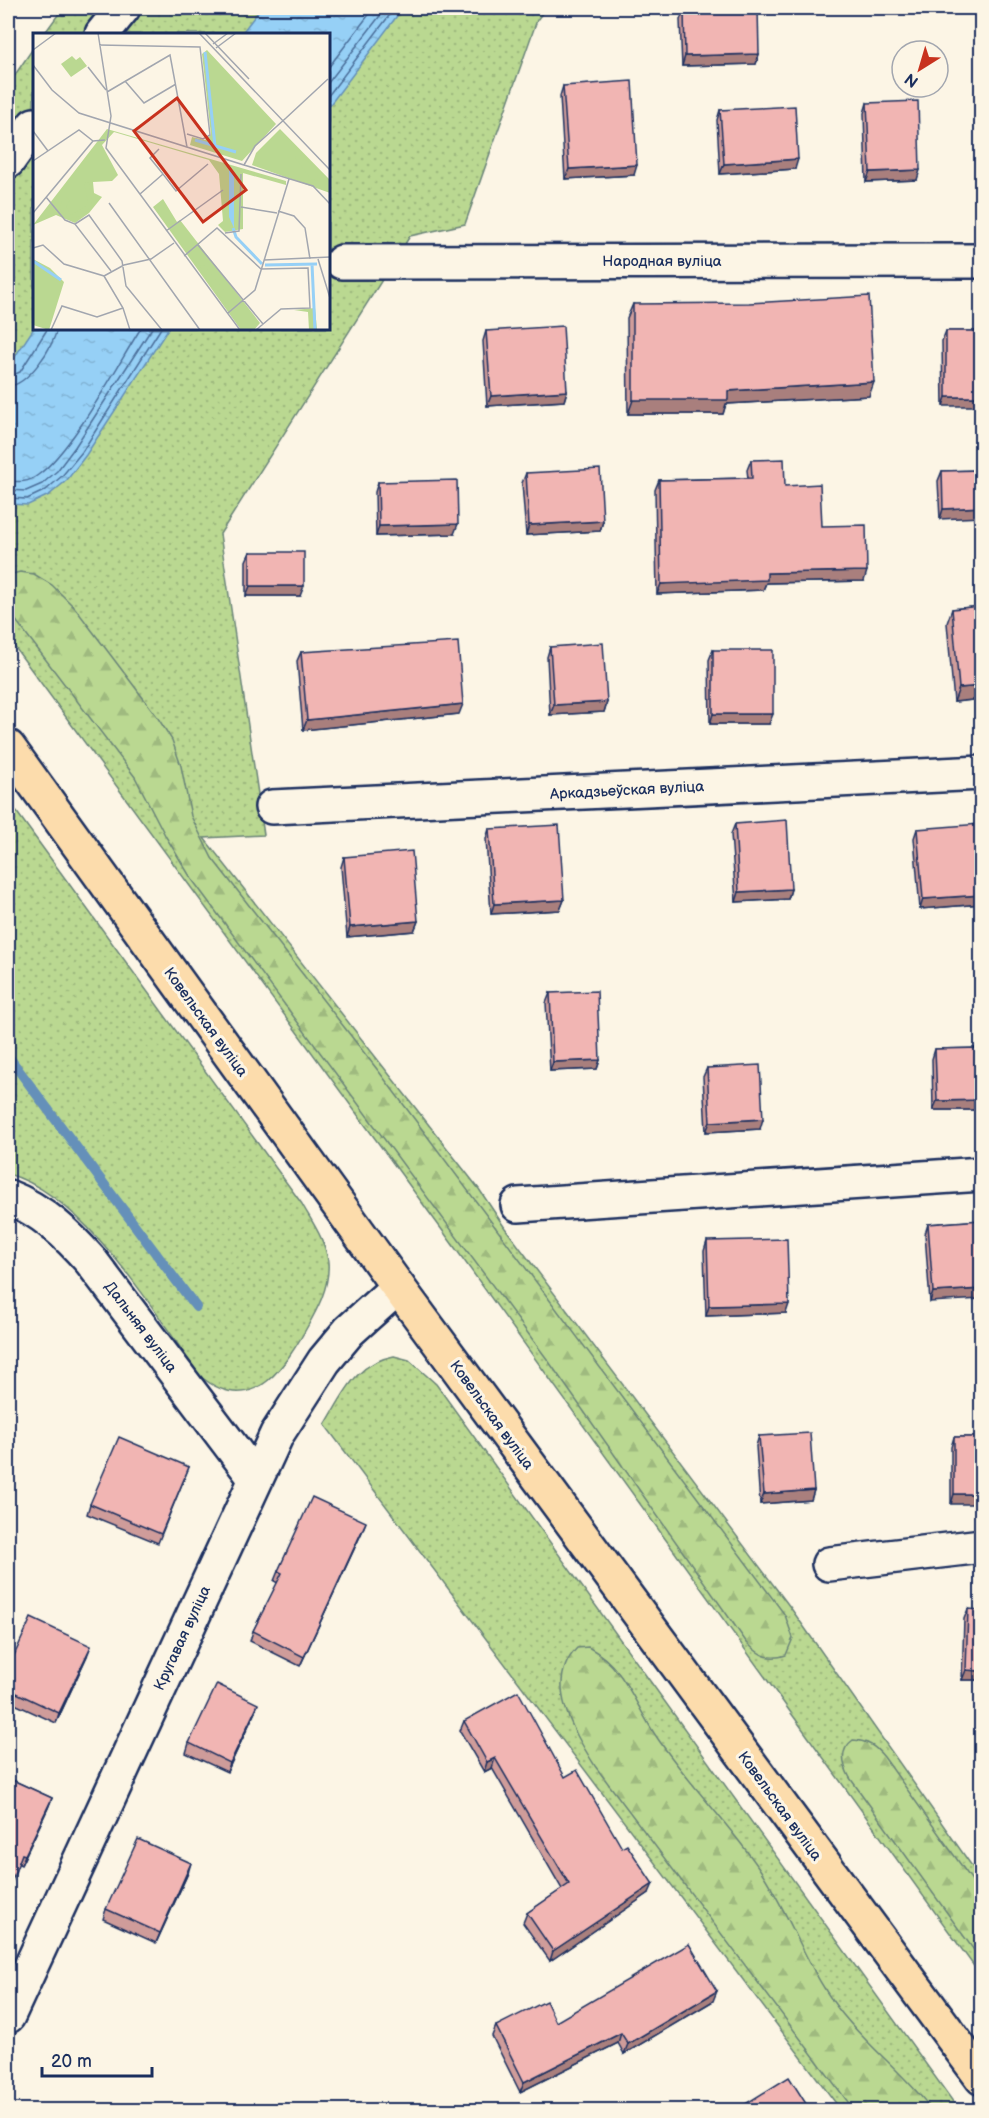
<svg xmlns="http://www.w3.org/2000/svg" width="989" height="2118" viewBox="0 0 989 2118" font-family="'Balsamiq Sans',sans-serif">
	<defs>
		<pattern id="grass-dots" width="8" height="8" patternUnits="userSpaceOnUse" patternTransform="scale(1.5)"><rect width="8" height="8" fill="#bad891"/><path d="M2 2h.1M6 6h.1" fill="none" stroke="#9fba7f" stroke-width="1.8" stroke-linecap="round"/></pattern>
		<pattern id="forest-firs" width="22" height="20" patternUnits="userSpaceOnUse" patternTransform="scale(1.5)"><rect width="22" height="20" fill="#bad891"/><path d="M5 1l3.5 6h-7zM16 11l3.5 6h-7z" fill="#9fba7f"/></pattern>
		<pattern id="water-ripples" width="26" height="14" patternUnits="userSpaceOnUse" patternTransform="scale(1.5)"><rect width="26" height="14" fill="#96d0f6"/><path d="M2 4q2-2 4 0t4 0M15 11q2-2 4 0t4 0" fill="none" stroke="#81b3d5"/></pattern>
	</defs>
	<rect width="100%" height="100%" fill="#fcf5e5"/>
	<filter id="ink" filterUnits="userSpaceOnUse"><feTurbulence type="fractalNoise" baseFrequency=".0167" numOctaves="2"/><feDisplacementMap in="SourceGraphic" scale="12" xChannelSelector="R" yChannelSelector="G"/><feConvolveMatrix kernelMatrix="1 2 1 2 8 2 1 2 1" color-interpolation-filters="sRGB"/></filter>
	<g filter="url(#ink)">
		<!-- grass -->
		<g fill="url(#grass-dots)" stroke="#6a8478" stroke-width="1.5">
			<path d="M63,8H546L537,20L465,224L410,236L220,534L264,835L204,838L479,1189L505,1228L790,1607L981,1879V1976L445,1234L8,638V85L34,47V328H328V34H44Z"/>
			<path d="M8,800L302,1204C312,1222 326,1241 328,1262C330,1287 317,1310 305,1331C281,1373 250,1417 200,1376C155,1313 85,1195 8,1174Z"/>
			<path d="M394,1356L409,1360L436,1384L959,2110H841L325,1425C344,1394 355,1363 394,1356Z"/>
		</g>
		<!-- forest -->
		<g fill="url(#forest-firs)" stroke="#6a8478" stroke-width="1.5">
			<path d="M20,572L34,574L52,585L75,608L156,715L172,740L181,766L191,816L212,858L380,1073L785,1615L793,1638L786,1655C769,1661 759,1655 747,1643L547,1359L191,878L166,837L135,777L8,610V575Z"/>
			<path d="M588,1647C626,1667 635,1706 658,1739C689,1784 728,1823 759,1868C789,1912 805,1964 837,2007C865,2045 904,2072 932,2110H854L595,1766C574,1732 543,1683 577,1648Z"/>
			<path d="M853,1740C868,1741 875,1746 884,1757L981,1893V1960L850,1778C842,1764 839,1750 853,1740Z"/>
		</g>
		<!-- water -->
		<g fill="url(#water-ripples)" stroke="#6590b9" stroke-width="1.5">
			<path d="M261,8H403L329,106L328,34H241Z"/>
			<path d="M34,328L168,329L86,455L67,480L49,495L28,505L8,504V367Z"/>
		</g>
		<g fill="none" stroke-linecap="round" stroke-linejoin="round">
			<!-- shore -->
			<g stroke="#4c6f9b" stroke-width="1.5">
				<path d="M328,68L374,8"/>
				<path d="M328,83L386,8"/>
				<path d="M328,96L395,8"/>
				<path d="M8,377L20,372L48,328"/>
				<path d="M8,386C27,386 54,347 57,328"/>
				<path d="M8,481C19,482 28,483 38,475C72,451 117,366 141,328"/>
				<path d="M8,490L26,491L42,484L57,471L75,447L152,328"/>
				<path d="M8,498L27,499L46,490L62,476L82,452L161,328"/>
			</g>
			<!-- stream -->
			<path stroke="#6590b9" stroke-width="10" d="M8,1056L196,1307"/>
			<defs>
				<g id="minor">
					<path d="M102,34L123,8"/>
					<path d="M8,161L34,125"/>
					<path d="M342,262L982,261"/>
					<path d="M272,807L982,773"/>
					<path d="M8,1197C42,1210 67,1234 91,1261L255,1478"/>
					<path d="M518,1205L982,1174"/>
					<path d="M829,1564L982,1546"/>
					<path d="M8,2016L277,1434L324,1361L349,1331L398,1287"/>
				</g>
				<path id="major" d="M8,747L398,1287L982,2078"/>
			</defs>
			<!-- minor casing -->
			<use href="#minor" stroke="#1b2f5e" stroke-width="38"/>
			<!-- major casing -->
			<use href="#major" stroke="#1b2f5e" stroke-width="38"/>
			<!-- minor -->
			<use href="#minor" stroke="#fcf5e5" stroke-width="33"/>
			<!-- major -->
			<use href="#major" stroke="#fcdcac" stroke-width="33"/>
		</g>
		<!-- wall -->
		<g fill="#cf9c9a" stroke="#1b2f5e" stroke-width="1.5">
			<path d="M684,10L759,54L756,64L682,66L680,20Z"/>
			<path d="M563,86L634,175L565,179L560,96Z"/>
			<path d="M867,103L917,180L866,182L864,113Z"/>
			<path d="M720,110L795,169L720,174L717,120Z"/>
			<path d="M633,304L869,396L726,404L723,414H628L627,318Z"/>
			<path d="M486,331L567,391L564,401L487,406L483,341Z"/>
			<path d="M946,331H981L943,406L942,341Z"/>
			<path d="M751,460L785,486L822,526L864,581L766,583L763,590L657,594L655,490L659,480L748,478L747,470Z"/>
			<path d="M981,470L940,519L938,481L942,471Z"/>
			<path d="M526,473L603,521L600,531L526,535L522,483Z"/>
			<path d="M378,482L454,534L376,536L375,492Z"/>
			<path d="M250,552L300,596H246V561Z"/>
			<path d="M981,606V699L954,702L947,623L952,609Z"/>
			<path d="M550,647L607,702L604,712L550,715L547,657Z"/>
			<path d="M713,650L769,724H710L709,660Z"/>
			<path d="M301,652L459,714L303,730L297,661Z"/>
			<path d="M735,824L791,889L788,899L736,902L731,834Z"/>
			<path d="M489,829L564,900L560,910L491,914L486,839Z"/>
			<path d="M917,829L981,848V904L920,909L914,838Z"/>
			<path d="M344,857L418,921L414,931L347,937L341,867Z"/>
			<path d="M550,993L600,1060L597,1069L550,1071L546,1003Z"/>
			<path d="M981,1048V1110H933L932,1059L935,1049Z"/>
			<path d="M707,1068L760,1129L706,1132L703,1077Z"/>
			<path d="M981,1220L930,1302L925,1234L928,1224Z"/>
			<path d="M707,1241L786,1313L706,1316L704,1251Z"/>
			<path d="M759,1436L814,1490L811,1500L760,1504L756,1446Z"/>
			<path d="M954,1437H981L951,1504V1447Z"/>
			<path d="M189,1467L158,1543L87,1514L90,1504Z"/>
			<path d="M362,1532L300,1666L250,1641L253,1631L278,1583L274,1581L278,1571Z"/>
			<path d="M968,1609L981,1680H962L964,1619Z"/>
			<path d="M87,1656L56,1723L8,1701V1669Z"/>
			<path d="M254,1714L227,1772L186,1753L189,1743Z"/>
			<path d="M464,1721L565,1777L649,1893L550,1961L523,1923L527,1913L562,1889L492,1768L484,1772L460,1731Z"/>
			<path d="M8,1778L52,1798L48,1808L21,1865L19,1864Z"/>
			<path d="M188,1873L156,1943L103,1919L106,1909Z"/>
			<path d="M713,2001L624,2054L618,2043L520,2092L492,2036L496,2026L556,2022Z"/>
		</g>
		<!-- shaded-wall -->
		<g fill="#a97f7d" stroke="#1b2f5e" stroke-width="1.5">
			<path d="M759,54L756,64L682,66L685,56Z"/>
			<path d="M798,159L795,169L720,174L724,164Z"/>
			<path d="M637,165L634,175L565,179L569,169Z"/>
			<path d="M920,170L917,180L866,182L870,172Z"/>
			<path d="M874,382L869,396L726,404L723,414H628L633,400L728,391Z"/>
			<path d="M567,391L564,401L487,406L491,396Z"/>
			<path d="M946,397H981V406H943Z"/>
			<path d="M981,507V517L940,519L943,509Z"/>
			<path d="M603,521L600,531L526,535L529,525Z"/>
			<path d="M458,524L454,534L376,536L379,526Z"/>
			<path d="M867,571L864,581L766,583L763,590L657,594L661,584L767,573Z"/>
			<path d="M250,586H304L300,596H246Z"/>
			<path d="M981,686V699L954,702L959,688Z"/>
			<path d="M607,702L604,712L550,715L554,705Z"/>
			<path d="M463,704L459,714L303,730L307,720Z"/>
			<path d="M713,714H773L769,724H710Z"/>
			<path d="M791,889L788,899L736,902L739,892Z"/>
			<path d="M981,895V904L920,909L923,899Z"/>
			<path d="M564,900L560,910L491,914L494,904Z"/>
			<path d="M418,921L414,931L347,937L350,927Z"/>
			<path d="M600,1060L597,1069L550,1071L553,1062Z"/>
			<path d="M981,1100V1110H933L937,1101Z"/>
			<path d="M763,1119L760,1129L706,1132L710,1122Z"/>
			<path d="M981,1289V1299L930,1302L933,1292Z"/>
			<path d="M789,1304L786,1313L706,1316L709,1306Z"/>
			<path d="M814,1490L811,1500L760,1504L764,1494Z"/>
			<path d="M954,1494H981V1504H951Z"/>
			<path d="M366,1522L362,1532L300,1666L304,1657Z"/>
			<path d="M91,1646L87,1656L56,1723L59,1713Z"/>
			<path d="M966,1670L981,1671V1680H962Z"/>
			<path d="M258,1704L254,1714L227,1772L230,1763Z"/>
			<path d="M495,1758L492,1768L484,1772L487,1762Z"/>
			<path d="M52,1798L48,1808L21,1865L25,1855Z"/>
			<path d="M191,1863L188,1873L156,1943L160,1933Z"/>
			<path d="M653,1884L649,1893L550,1961L553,1951Z"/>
			<path d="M717,1991L713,2001L624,2054L628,2044Z"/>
			<path d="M621,2033L618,2043L520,2092L524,2082Z"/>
		</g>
		<!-- building -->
		<g fill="#f1b5b3" stroke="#1b2f5e" stroke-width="1.5">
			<path d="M758,9L759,54L685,56L684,10Z"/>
			<path d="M632,81L637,165L569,169L563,86Z"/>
			<path d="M918,101L920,170L870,172L867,103Z"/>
			<path d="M795,106L798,159L724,164L720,110Z"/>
			<path d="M869,296L874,382L728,391V400H633V304L749,303Z"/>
			<path d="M563,326L567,391L491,396L486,331Z"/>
			<rect x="946" y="331" width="35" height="66"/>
			<path d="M784,459L785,486L820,484L822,526L866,525L867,571L767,573V580L661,584L659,480L752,478L751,460Z"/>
			<path d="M600,469L603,521L529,525L526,473Z"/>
			<path d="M981,470V507L943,509L942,471Z"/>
			<path d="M457,480L458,524L379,526L378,482Z"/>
			<rect x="250" y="552" width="54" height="34"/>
			<path d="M981,606V686L959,688L952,609Z"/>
			<path d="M458,642L463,704L307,720L301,652Z"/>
			<path d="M603,643L607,702L554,705L550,647Z"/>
			<rect x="713" y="650" width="60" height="64"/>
			<path d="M787,820L791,889L739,892L735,824Z"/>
			<path d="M980,824L981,848V895L923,899L917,829Z"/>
			<path d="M559,825L564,900L494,904L489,829Z"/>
			<path d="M412,851L418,921L350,927L344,857Z"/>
			<path d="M597,991L600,1060L553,1062L550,993Z"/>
			<path d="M981,1048V1100L937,1101L935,1049Z"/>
			<path d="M760,1065L763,1119L710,1122L707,1068Z"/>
			<path d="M981,1220V1289L933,1292L928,1224Z"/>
			<path d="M787,1239L789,1304L709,1306L707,1241Z"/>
			<path d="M810,1433L814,1490L764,1494L759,1436Z"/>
			<path d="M119,1437L189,1467L161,1534L90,1504Z"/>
			<rect x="954" y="1437" width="27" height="57"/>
			<path d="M312,1497L366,1522L304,1657L253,1631L282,1573L278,1571Z"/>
			<path d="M968,1609L981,1610V1671L966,1670Z"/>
			<path d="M31,1618L91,1646L59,1713L8,1689V1669Z"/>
			<path d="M217,1684L258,1704L230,1763L189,1743Z"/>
			<path d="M518,1691L565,1777L577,1770L622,1848L627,1845L653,1884L553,1951L527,1913L569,1884L495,1758L487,1762L464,1721Z"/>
			<path d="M8,1778L52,1798L25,1855L22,1854L8,1891Z"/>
			<path d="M138,1839L191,1863L160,1933L106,1909Z"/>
			<path d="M689,1944L717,1991L628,2044L621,2033L524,2082L496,2026L546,2001L556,2022Z"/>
			<path d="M789,2077L810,2110H740L739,2108Z"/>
		</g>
	</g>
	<g text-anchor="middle" stroke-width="6" stroke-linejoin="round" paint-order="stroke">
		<!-- street labels -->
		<g font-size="15" fill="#1b2f5e" stroke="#fcf5e5">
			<text x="662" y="266">Народная вуліца</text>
			<text transform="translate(627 790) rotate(-3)" y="5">Аркадзьеўская вуліца</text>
			<text transform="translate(206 1022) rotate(54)" y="5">Ковельская вуліца</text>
			<text transform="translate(141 1327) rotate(53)" y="5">Дальняя вуліца</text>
			<text transform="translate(492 1415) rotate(54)" y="5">Ковельская вуліца</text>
			<text transform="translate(182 1638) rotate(-65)" y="5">Кругавая вуліца</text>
			<text transform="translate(780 1806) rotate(54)" y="5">Ковельская вуліца</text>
		</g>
	</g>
	<!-- overview -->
	<g transform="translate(33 33)">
		<rect width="297" height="297" fill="#fcf5e5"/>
		<path d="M174,17L243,91L209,128L157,112L159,104L172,107L178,102L169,21ZM74,96L253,148V152L210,140V196L192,199L185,192L190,188L186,141L176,127L81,99L69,112L85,142L79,148L60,149L61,160L69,164L56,180L42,190L23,182L0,192ZM247,96L297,147V160L219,132L223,120ZM130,166L144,189L147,187L227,290L221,297H208L120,174ZM0,226L17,235L31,249L16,297L0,292ZM282,275L284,297H276L275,279L261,277Z" fill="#bad891"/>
		<path d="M267,122L281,134L286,148L278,146L263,126L262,122ZM56,149L59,172L49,183L33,186L26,175L29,168L33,164L37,167L33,174L38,182L53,173L55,169L51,150ZM171,232L191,257L197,275L174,248L167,233Z" fill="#bad891"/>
		<path d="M39,23L43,27L47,24L54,33L38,44L28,31Z" fill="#bad891"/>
		<path d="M196,136L201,141V195L196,184Z" fill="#96d0f6"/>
		<path fill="none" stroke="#96d0f6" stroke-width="3" d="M172,19L182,113M162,107L203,119M200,195L203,204L229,231M0,228L28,247M279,231L282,297M232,232L284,231"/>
		<path fill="none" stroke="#a2a6af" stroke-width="1.5" d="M65,0L78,83L73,115L207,297M166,0L297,137M172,0L216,46M180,11L195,0M66,12L167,14L177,102L170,106L154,101M183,15L203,0M0,17L23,0M0,32L19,57L46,80L211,132L222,113L253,85M55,34L73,57M92,48L111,70L143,51M74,59L137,22L154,114M253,85L295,46M0,98L15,118M126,116L117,125L130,141M0,128L46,97L60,108M211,132L280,153L297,171M107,161L130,141L143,158L175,131M13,164L32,187L42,191L78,238M76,170L167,297M208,174L244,180M245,178L261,183L272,195L277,226M0,180L60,108L72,107M42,191L56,182L89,228L93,253L129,297M133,198L190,157M192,200L206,198L208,141M165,212L230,291M0,215L10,212L31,231L71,243L90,275L97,297M151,223L184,195L228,236L275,235L277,275L248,276L223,297M285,226L297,265M231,227L297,224M71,243L91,232L118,226L141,210M195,280L222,257L256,146M18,297L29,273L64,284L90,275"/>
		<path fill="#c8321e" fill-opacity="0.15" stroke="#c8321e" stroke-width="3" d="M144,65L213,157L170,189L101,98Z"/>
		<rect width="297" height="297" fill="none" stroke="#1b2f5e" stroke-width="3"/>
	</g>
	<!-- margin -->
	<rect width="989" height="2118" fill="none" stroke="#fcf5e5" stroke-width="30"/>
	<rect x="15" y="15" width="959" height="2088" fill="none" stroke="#1b2f5e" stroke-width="2" filter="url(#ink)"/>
	<!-- north arrow -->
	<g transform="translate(920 69) rotate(217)"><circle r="28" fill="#fcf5e5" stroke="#a2a6af" stroke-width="1.5"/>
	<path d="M0-4.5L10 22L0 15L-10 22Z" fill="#c8321e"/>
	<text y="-9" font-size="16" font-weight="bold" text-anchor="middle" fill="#1b2f5e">N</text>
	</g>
	<!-- scale -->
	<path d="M42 2067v9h110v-9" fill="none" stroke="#1b2f5e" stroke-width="3"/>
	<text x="51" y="2067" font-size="18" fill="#1b2f5e" stroke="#fcf5e5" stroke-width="4.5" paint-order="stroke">20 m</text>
</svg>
